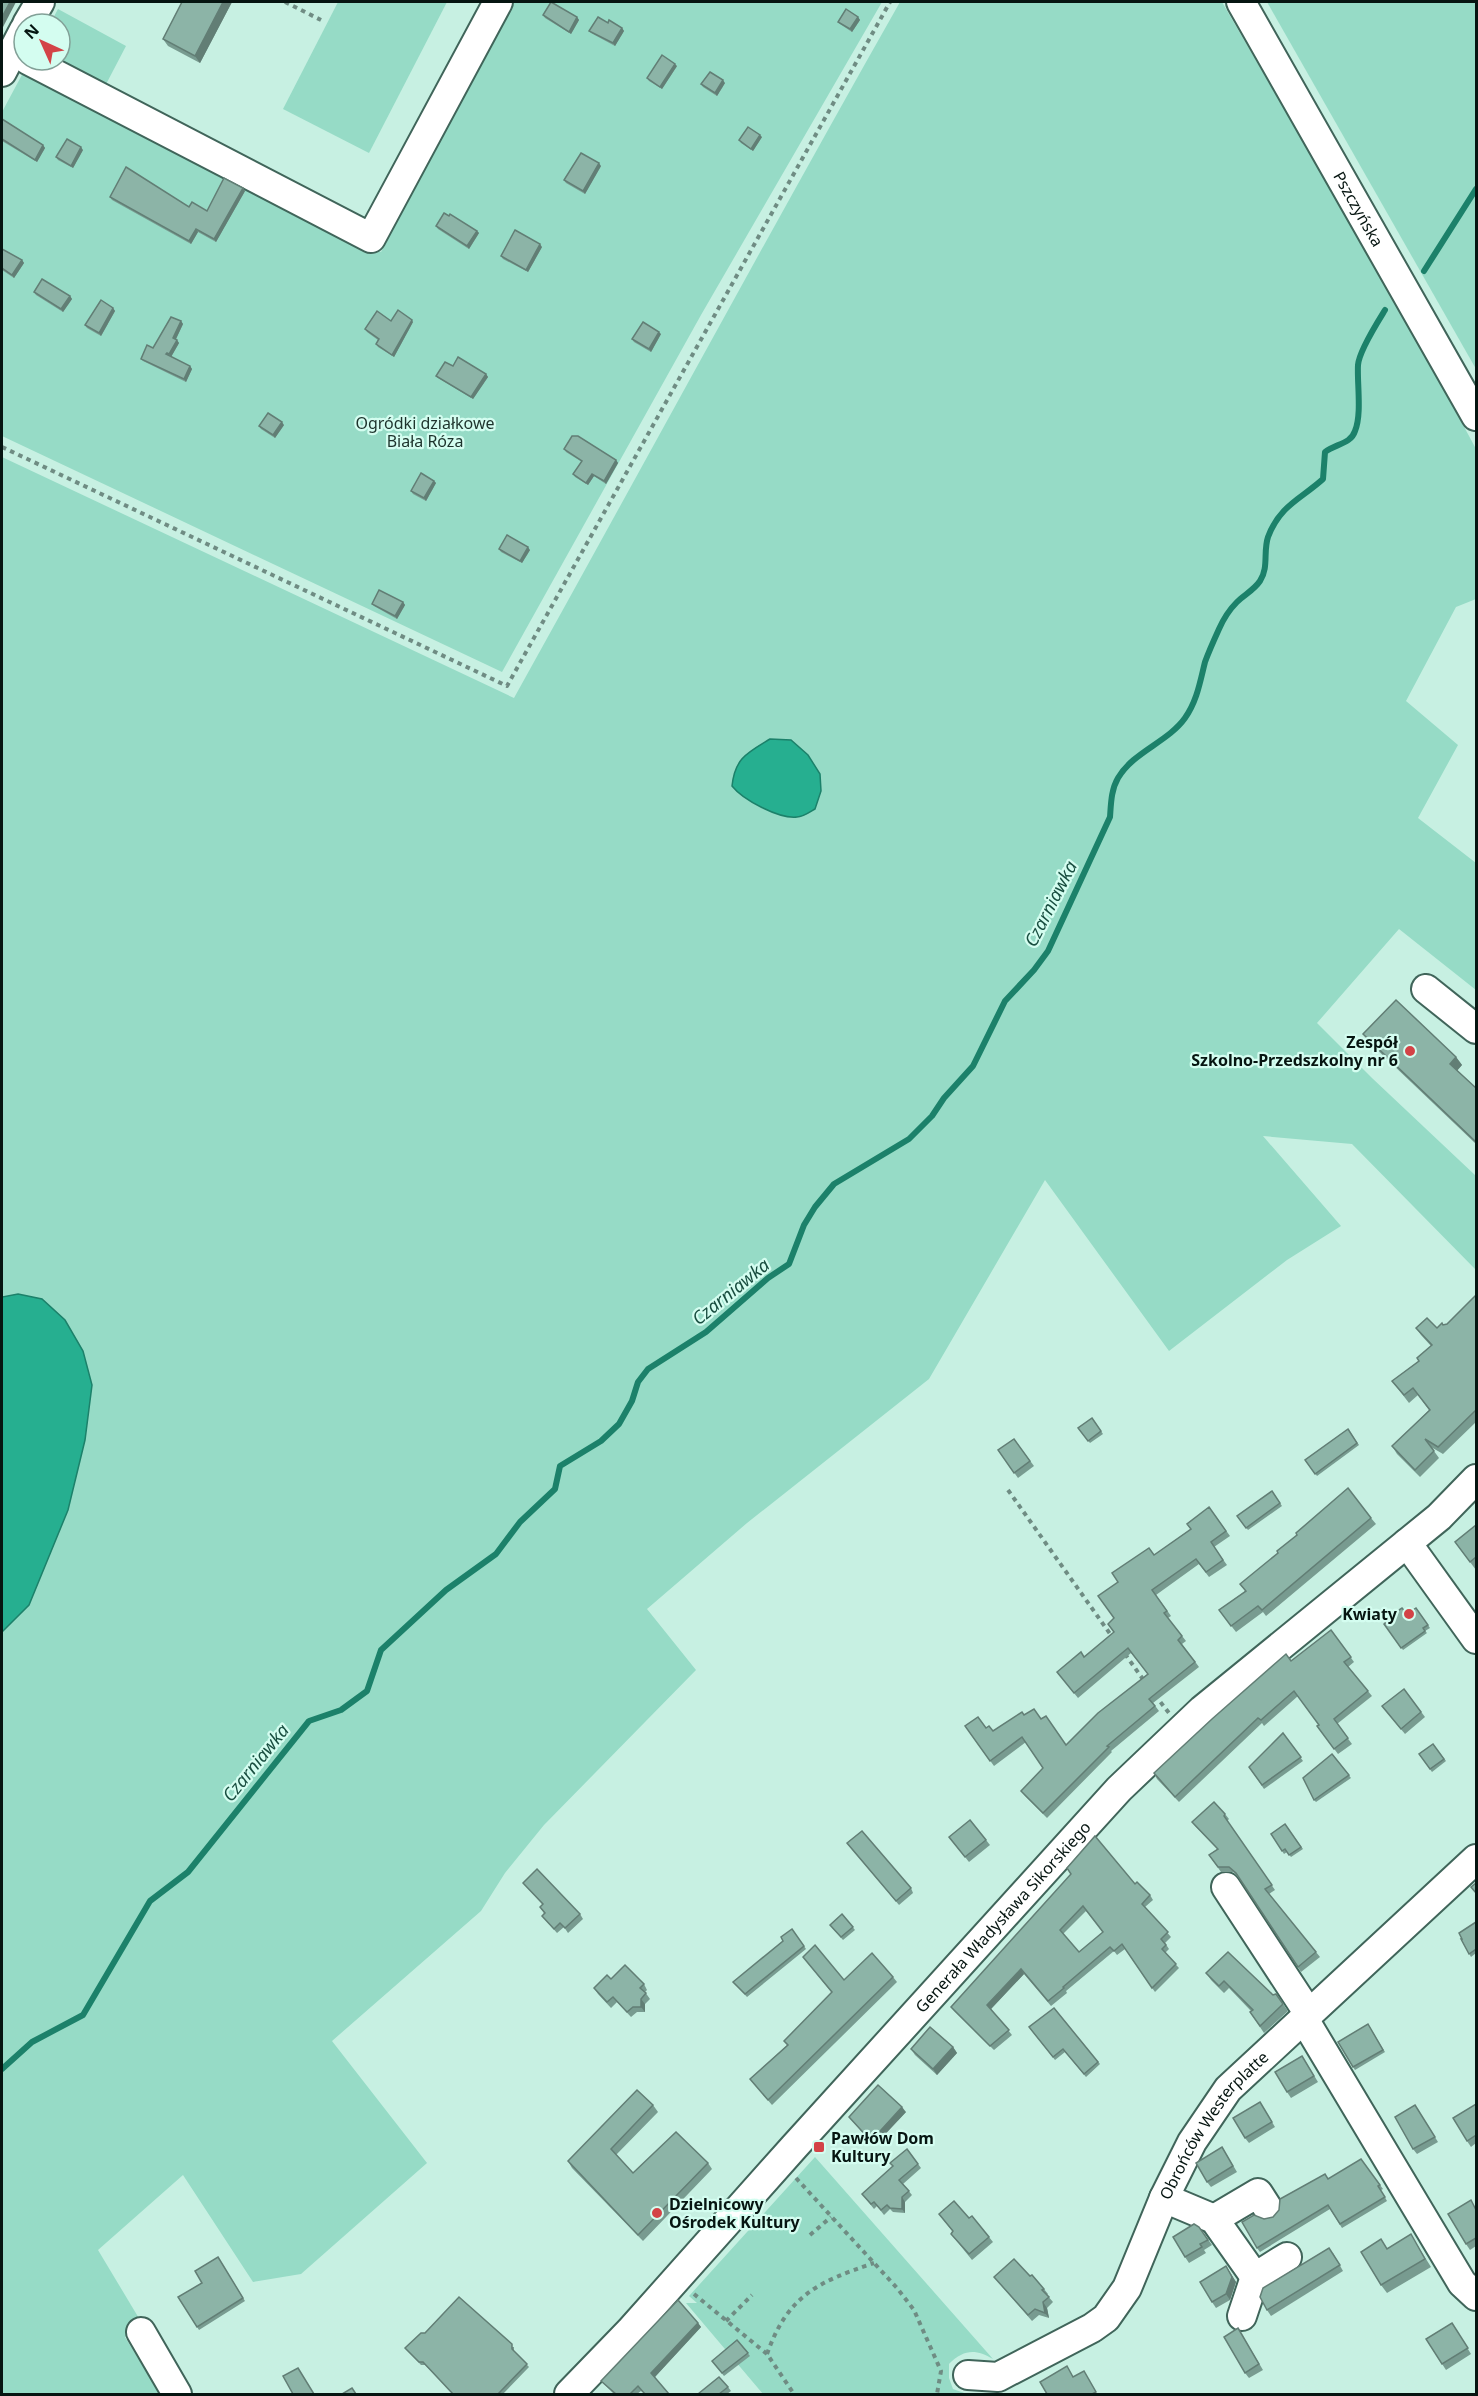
<svg xmlns="http://www.w3.org/2000/svg" width="1478" height="2396" viewBox="0 0 1478 2396" font-family="'Noto Sans',sans-serif">
	<rect width="100%" height="100%" fill="#c7f0e2"/>
	<!-- green -->
	<g fill="#96dbc6">
		<path d="M338,2H447L369,153L283,109Z"/>
		<path d="M513,2H882L701,315L502,672L2,436V112L24,71L331,224L381,252Z"/>
		<path d="M900,2H1222L1412,330L1476,449V599L1456,607L1406,701L1458,745L1418,818L1476,863V990L1399,929L1317,1023L1372,1078L1476,1176V1270L1352,1144L1263,1136L1341,1226L1287,1260L1169,1351L1045,1180L929,1379L747,1523L647,1609L696,1670L544,1825L505,1873L481,1911L332,2041L427,2163L301,2274L253,2282L183,2175L98,2250L143,2325L125,2337L160,2394H2V457L514,698C643,466 769,233 900,2Z"/>
		<path d="M1267,2H1476V369Z"/>
		<path d="M58,9L126,46L103,90L43,60H60V24H50Z"/>
		<path d="M815,2157L993,2359C976,2349 964,2349 949,2364V2378L953,2389L967,2394H763L686,2303H697L689,2296Z"/>
	</g>
	<!-- water -->
	<g fill="#26af90" stroke="#1c816a" stroke-width="1.5">
		<path d="M770,739L791,740L808,755L820,774L821,791L815,809C810,812 803,817 797,817C779,819 743,800 732,786C735,758 747,753 770,739Z"/>
		<path d="M18,1294L42,1299L65,1320L83,1351L92,1385L85,1440L68,1510L29,1605L2,1632V1297Z"/>
	</g>
	<g fill="none" stroke-linecap="round" stroke-linejoin="round">
		<!-- stream -->
		<g stroke="#1c816a" stroke-width="6">
			<path d="M1424,271L1476,189"/>
			<path d="M2,2069L32,2042L83,2015L150,1901L188,1872L309,1721L341,1710L367,1691L381,1650L446,1590L496,1554L520,1522L555,1489L560,1466L601,1441L619,1424L632,1401L638,1382L648,1369L706,1332L768,1278L789,1264L804,1225L815,1207L834,1184L909,1139L932,1116L944,1098L973,1066L1005,1001L1034,970L1048,951L1110,817C1111,804 1111,790 1118,778C1133,752 1168,742 1185,718C1197,701 1200,682 1205,662C1209,651 1214,640 1219,629C1223,620 1230,609 1237,602C1244,595 1254,590 1260,581C1269,567 1263,552 1268,537C1280,505 1301,499 1323,479L1325,452C1335,444 1351,444 1355,431C1362,414 1357,384 1358,365C1359,351 1377,323 1385,310"/>
		</g>
		<defs>
			<g id="minor">
				<path id="s1" d="M1241,2L1476,416"/>
				<path d="M27,24L40,2"/>
				<path d="M28,60L371,238L498,2"/>
				<path d="M2,72L24,30"/>
				<path d="M1426,989L1476,1029"/>
				<path d="M1407,1543L1476,1639"/>
				<path d="M1226,1887L1309,2014"/>
				<path d="M1304,2019L1462,2283L1476,2296"/>
				<path d="M1164,2198L1214,2219L1255,2277L1287,2257"/>
				<path d="M1214,2219L1258,2193L1267,2207"/>
				<path d="M1242,2316L1255,2277"/>
				<path d="M141,2332L177,2394"/>
				<path id="s2" d="M968,2375L998,2377L1092,2328L1106,2318L1127,2288L1164,2198L1192,2142L1228,2089L1476,1859"/>
				<path id="s3" d="M569,2394L630,2331L794,2147L1119,1789L1202,1710L1439,1517L1476,1479"/>
			</g>
		</defs>
		<!-- minor casing -->
		<use href="#minor" stroke="#40655a" stroke-width="32"/>
		<!-- path -->
		<g stroke="#6f8c83" stroke-width="4" stroke-dasharray="4.5 4.5" stroke-linecap="butt">
			<path d="M285,2L321,20"/>
			<path d="M2,447L507,686L890,2"/>
			<path d="M1008,1490L1113,1638"/>
			<path d="M1125,1654L1145,1682"/>
			<path d="M1155,1695L1169,1713"/>
			<path d="M796,2178L897,2288L914,2310L941,2371L937,2394"/>
			<path d="M810,2235L831,2217"/>
			<path d="M694,2294L767,2354L794,2394"/>
			<path d="M726,2321L752,2295"/>
			<path d="M767,2354C788,2295 818,2282 874,2263"/>
		</g>
		<!-- minor -->
		<use href="#minor" stroke="#fff" stroke-width="28"/>
	</g>
	<!-- wall -->
	<g fill="#789b90" fill-rule="evenodd">
		<path d="M179,2H232L200,63L168,46L163,39L182,3Z"/>
		<path d="M543,15L577,17L579,20L571,34L545,18Z"/>
		<path d="M858,17L860,20L852,32L840,24L838,22Z"/>
		<path d="M608,23L622,28L624,31L615,46L591,33L589,31Z"/>
		<path d="M677,66L662,89L649,81L647,78Z"/>
		<path d="M725,83L717,96L703,87L701,84Z"/>
		<path d="M2,119L43,145L45,148L37,162L2,141Z"/>
		<path d="M762,137L753,151L741,143L739,140Z"/>
		<path d="M83,150L73,168L58,160L56,157Z"/>
		<path d="M601,166L585,194L566,183L564,180Z"/>
		<path d="M243,188L245,191L216,242L198,232L191,244L112,200L110,197L189,207L207,211Z"/>
		<path d="M449,216L477,231L479,233L469,249L438,229L436,226Z"/>
		<path d="M542,247L528,272L503,259L501,256Z"/>
		<path d="M2,249L22,260L24,263L14,278L2,270Z"/>
		<path d="M34,292L70,296L72,299L63,312L36,295Z"/>
		<path d="M113,308L115,311L101,336L87,328L85,325Z"/>
		<path d="M181,321L183,324L176,339L179,343L171,357L190,366L192,369L186,382L143,361L141,359Z"/>
		<path d="M391,321L413,322L394,357L378,347L376,344L378,340L367,332L365,329Z"/>
		<path d="M661,334L651,352L634,342L632,339Z"/>
		<path d="M453,366L486,374L488,377L473,399L438,378L436,376Z"/>
		<path d="M284,425L275,438L261,429L259,426Z"/>
		<path d="M564,449L616,460L618,463L606,484L594,476L588,485L575,477L573,474L582,462L566,452Z"/>
		<path d="M434,481L436,483L426,501L413,494L411,491Z"/>
		<path d="M499,549L530,550L522,563L501,552Z"/>
		<path d="M403,602L405,605L397,619L374,606L372,604Z"/>
		<path d="M1363,1034L1456,1057L1462,1065L1457,1070L1476,1088V1144L1369,1042Z"/>
		<path d="M1476,1295V1422L1443,1454L1431,1447L1439,1458L1420,1477L1397,1454L1392,1446L1429,1410L1418,1395L1409,1403L1392,1381L1419,1361L1431,1346L1421,1335L1416,1328H1437L1447,1324Z"/>
		<path d="M1092,1418L1103,1434L1090,1443L1078,1428Z"/>
		<path d="M1348,1429L1359,1445L1317,1476L1305,1460Z"/>
		<path d="M1014,1439L1034,1466L1018,1478L998,1450Z"/>
		<path d="M1272,1491L1282,1506L1248,1530L1237,1516Z"/>
		<path d="M1209,1507L1230,1536L1214,1547L1227,1565L1209,1577L1199,1564L1156,1595L1171,1616L1168,1618L1186,1641L1182,1644L1199,1667L1153,1703L1159,1711L1111,1751L1112,1752L1047,1818L1025,1796L1021,1791L1043,1768L1026,1742L994,1766L965,1726L986,1728L993,1731L1024,1715L1041,1719L1066,1745L1148,1674L1131,1653L1078,1698L1061,1677L1114,1632V1618L1118,1582L1154,1555L1191,1529Z"/>
		<path d="M1371,1518L1376,1524L1266,1616L1263,1612L1236,1632L1219,1610L1245,1591L1240,1584Z"/>
		<path d="M1476,1525V1570L1455,1542Z"/>
		<path d="M1416,1608L1430,1628L1425,1631L1427,1633L1403,1650L1384,1624L1407,1614Z"/>
		<path d="M1331,1630L1354,1662L1348,1667L1372,1696L1337,1724L1352,1744L1338,1754L1317,1726L1319,1725L1298,1696L1264,1726L1262,1723L1179,1802L1157,1779L1154,1773L1291,1661Z"/>
		<path d="M1404,1689L1425,1717L1405,1734L1386,1711Z"/>
		<path d="M1283,1733L1303,1761L1264,1789L1249,1767Z"/>
		<path d="M1433,1744L1446,1761L1432,1772L1419,1754Z"/>
		<path d="M1332,1754L1351,1778L1316,1802L1314,1800Z"/>
		<path d="M1225,1814L1229,1819L1227,1821L1275,1890L1269,1894L1320,1957L1301,1972L1239,1878L1233,1872H1221L1209,1855L1217,1849L1196,1827L1192,1822Z"/>
		<path d="M1285,1824L1303,1849L1291,1857L1287,1852L1284,1854L1271,1834Z"/>
		<path d="M949,1837L986,1840L990,1845L969,1862Z"/>
		<path d="M847,1843L911,1888L913,1893L899,1905Z"/>
		<path d="M1071,1875L1135,1884L1150,1895L1153,1900L1145,1907L1171,1937L1165,1943L1169,1949L1165,1953L1179,1968L1155,1992L1125,1949L1117,1955L1114,1951L1066,1991L1067,1993L1051,2006L1024,1974L991,2009L1012,2035L994,2050L954,2011L951,2007ZM1086,1911L1103,1932L1079,1952L1063,1934Z"/>
		<path d="M523,1883L580,1914L583,1919L568,1933L564,1927L557,1933L542,1916L544,1913L540,1907L543,1905Z"/>
		<path d="M842,1914L855,1930L843,1940L830,1925Z"/>
		<path d="M1476,1922V1953L1471,1957L1461,1939Z"/>
		<path d="M792,1929L806,1949L747,1997L735,1984L783,1941Z"/>
		<path d="M803,1957L844,1980L893,1977L897,1982L772,2105L750,2079L787,2045L784,2041L832,1993Z"/>
		<path d="M1206,1973L1273,1995L1276,1994L1288,2011L1264,2033L1250,2012L1251,2011L1229,1988L1224,1993L1211,1980Z"/>
		<path d="M611,1979L644,1984L647,1990L645,1992L650,1999L645,2004V2012H637L631,2017L617,2002L611,2008L598,1994L594,1988Z"/>
		<path d="M1054,2008L1100,2064L1086,2077L1065,2052L1055,2060L1029,2027Z"/>
		<path d="M1368,2024L1385,2052L1355,2070L1338,2042Z"/>
		<path d="M953,2047L957,2053L937,2075L915,2055L911,2049Z"/>
		<path d="M1302,2056L1318,2082L1291,2098L1287,2092Z"/>
		<path d="M1260,2102L1275,2127L1249,2143L1245,2138Z"/>
		<path d="M1476,2104V2143L1471,2147L1467,2141Z"/>
		<path d="M653,2105L658,2112L616,2155L633,2173L708,2163L712,2169L643,2241L572,2168L568,2161Z"/>
		<path d="M1415,2105L1438,2142L1417,2154L1413,2149Z"/>
		<path d="M906,2112L874,2146L849,2117Z"/>
		<path d="M1222,2147L1237,2172L1211,2187L1207,2182Z"/>
		<path d="M907,2149L921,2168L903,2184L912,2195L905,2202V2213L893,2212L890,2209L884,2215L877,2206L874,2209L862,2194L893,2167Z"/>
		<path d="M1328,2179L1380,2185L1383,2189L1381,2190L1387,2201L1342,2228L1330,2209L1260,2252L1257,2248L1264,2219L1273,2217Z"/>
		<path d="M1476,2209V2246L1470,2250L1466,2244Z"/>
		<path d="M939,2214L989,2237L993,2242L972,2260L955,2239L951,2234L953,2232Z"/>
		<path d="M1199,2227L1212,2245L1204,2250L1206,2253L1189,2263L1185,2257Z"/>
		<path d="M1416,2243L1431,2267L1387,2293L1381,2285L1387,2248Z"/>
		<path d="M1333,2253L1343,2271L1271,2316L1267,2310Z"/>
		<path d="M218,2257L245,2301L199,2330L178,2297L202,2283Z"/>
		<path d="M1226,2266L1236,2282L1230,2300L1216,2308L1212,2302Z"/>
		<path d="M1030,2276L1044,2289L1048,2294L1047,2295L1053,2302L1047,2308L1049,2318L1039,2315L1032,2321L994,2277Z"/>
		<path d="M698,2323L701,2327L654,2378L669,2394H645L641,2391L637,2394H614L601,2381Z"/>
		<path d="M1452,2323L1471,2354L1446,2370L1426,2339Z"/>
		<path d="M1238,2328L1263,2370L1249,2378L1245,2373Z"/>
		<path d="M737,2340L750,2356L724,2376L712,2361Z"/>
		<path d="M514,2347V2351L529,2367L503,2394H453L425,2365H421L405,2348Z"/>
		<path d="M728,2387L731,2391L727,2394H698Z"/>
	</g>
	<!-- shaded-wall -->
	<g fill="#627e75">
		<path d="M10,2H16L2,29V17Z"/>
		<path d="M223,2H232L200,63L195,56Z"/>
		<path d="M577,17L579,20L571,34L569,32Z"/>
		<path d="M858,17L860,20L852,32L850,29Z"/>
		<path d="M622,28L624,31L615,46L613,43Z"/>
		<path d="M675,64L677,66L662,89L660,87Z"/>
		<path d="M723,80L725,83L717,96L715,93Z"/>
		<path d="M760,135L762,137L753,151L751,149Z"/>
		<path d="M43,145L45,148L37,162L35,160Z"/>
		<path d="M81,147L83,150L73,168L71,166Z"/>
		<path d="M599,163L601,166L585,194L583,191Z"/>
		<path d="M243,188L245,191L216,242L214,239Z"/>
		<path d="M196,229L198,232L191,244L189,241Z"/>
		<path d="M477,231L479,233L469,249L467,246Z"/>
		<path d="M540,244L542,247L528,272L526,270Z"/>
		<path d="M22,260L24,263L14,278L12,275Z"/>
		<path d="M70,296L72,299L63,312L61,309Z"/>
		<path d="M113,308L115,311L101,336L99,333Z"/>
		<path d="M412,320L413,322L394,357L392,355Z"/>
		<path d="M181,321L183,324L175,341L173,338Z"/>
		<path d="M659,332L661,334L651,352L649,349Z"/>
		<path d="M177,340L179,343L171,357L169,354Z"/>
		<path d="M190,366L192,369L186,382L184,379Z"/>
		<path d="M486,374L488,377L473,399L471,397Z"/>
		<path d="M282,422L284,425L275,438L273,435Z"/>
		<path d="M616,460L618,463L606,484L604,481Z"/>
		<path d="M592,474L594,476L588,485L586,483Z"/>
		<path d="M434,481L436,483L426,501L424,498Z"/>
		<path d="M528,547L530,550L522,563L520,561Z"/>
		<path d="M403,602L405,605L397,619L395,616Z"/>
		<path d="M1456,1057L1462,1065L1456,1072L1450,1064Z"/>
		<path d="M1021,1969L1024,1974L990,2010L987,2005Z"/>
		<path d="M641,1999L645,2004V2012L641,2007Z"/>
		<path d="M953,2047L957,2053L937,2075L933,2069Z"/>
		<path d="M902,2107L906,2112L874,2146L871,2141Z"/>
		<path d="M902,2197L905,2202V2213L902,2209Z"/>
		<path d="M1226,2266L1236,2282L1230,2300L1226,2294Z"/>
		<path d="M1043,2302L1047,2308L1049,2318L1045,2313Z"/>
		<path d="M698,2323L701,2327L654,2378L651,2373Z"/>
	</g>
	<!-- building -->
	<g fill="#8cb4a7" stroke="#627e75" stroke-width="1.5" fill-rule="evenodd">
		<path d="M2,2H10L2,17Z"/>
		<path d="M182,2H223L195,56L163,39Z"/>
		<path d="M551,2L577,17L569,32L543,15Z"/>
		<path d="M846,9L858,17L850,29L838,22Z"/>
		<path d="M598,17L608,23L609,20L622,28L613,43L589,31Z"/>
		<path d="M662,55L675,64L660,87L647,78Z"/>
		<path d="M710,72L723,80L715,93L701,84Z"/>
		<path d="M2,119L43,145L35,160L2,139Z"/>
		<path d="M748,127L760,135L751,149L739,140Z"/>
		<path d="M67,139L81,147L71,166L56,157Z"/>
		<path d="M581,153L599,163L583,191L564,180Z"/>
		<path d="M126,167L189,207L192,202L207,211L224,178L243,188L214,239L196,229L189,241L110,197Z"/>
		<path d="M444,213L449,216L450,214L477,231L467,246L436,226Z"/>
		<path d="M515,230L540,244L526,270L501,256Z"/>
		<path d="M2,249L22,260L12,275L2,268Z"/>
		<path d="M42,279L70,296L61,309L34,292Z"/>
		<path d="M101,300L113,308L99,333L85,325Z"/>
		<path d="M398,310L412,320L392,355L376,344L379,339L365,329L377,311L391,321Z"/>
		<path d="M171,317L181,321L173,338L177,340L169,354L167,353L166,354L190,366L184,379L141,359L147,345L153,348Z"/>
		<path d="M643,322L659,332L649,349L632,339Z"/>
		<path d="M458,357L486,374L471,397L436,376L445,362L453,366Z"/>
		<path d="M268,413L282,422L273,435L259,426Z"/>
		<path d="M572,436H578L616,460L604,481L592,474L586,483L573,474L582,461L564,449Z"/>
		<path d="M421,473L434,481L424,498L411,491Z"/>
		<path d="M507,535L528,547L520,561L499,549Z"/>
		<path d="M379,590L403,602L395,616L372,604Z"/>
		<path d="M1396,1000L1456,1057L1450,1064L1476,1088V1142L1363,1034Z"/>
		<path d="M1476,1295V1410L1438,1447L1425,1439L1434,1451L1415,1470L1392,1446L1430,1410L1413,1388L1404,1395L1392,1381L1419,1361L1417,1358L1432,1345L1416,1328L1427,1318L1437,1328L1442,1323L1443,1325L1447,1324Z"/>
		<path d="M1092,1418L1101,1431L1088,1441L1078,1428Z"/>
		<path d="M1348,1429L1357,1443L1315,1474L1305,1460Z"/>
		<path d="M1014,1439L1030,1461L1014,1473L998,1450Z"/>
		<path d="M1348,1488L1371,1518L1262,1610L1258,1606L1231,1626L1219,1610L1246,1591L1240,1584L1278,1553L1277,1551L1297,1535L1296,1533Z"/>
		<path d="M1272,1491L1280,1503L1246,1528L1237,1516Z"/>
		<path d="M1209,1507L1226,1531L1211,1542L1223,1560L1206,1572L1196,1559L1152,1590L1167,1611L1164,1613L1182,1636L1178,1640L1195,1662L1149,1699L1155,1706L1107,1746L1109,1747L1043,1813L1021,1791L1043,1768L1022,1737L990,1761L965,1726L978,1717L986,1728L989,1726L993,1731L1022,1712L1024,1715L1034,1709L1041,1719L1046,1716L1066,1745L1098,1713L1148,1674L1128,1648L1074,1693L1057,1672L1081,1652L1084,1657L1114,1632L1108,1624L1114,1618L1098,1596L1118,1582L1112,1573L1149,1548L1154,1555L1191,1529L1187,1524Z"/>
		<path d="M1476,1525V1557L1470,1562L1455,1542Z"/>
		<path d="M1402,1608L1407,1614L1416,1608L1428,1625L1423,1628L1425,1631L1401,1648L1384,1624L1386,1622L1385,1619Z"/>
		<path d="M1331,1630L1351,1657L1344,1662L1368,1691L1334,1719L1348,1738L1334,1749L1317,1726L1319,1725L1294,1691L1261,1720L1258,1718L1175,1797L1154,1773L1212,1719L1286,1654L1291,1661Z"/>
		<path d="M1404,1689L1421,1712L1401,1729L1382,1706Z"/>
		<path d="M1283,1733L1301,1757L1262,1785L1249,1767Z"/>
		<path d="M1433,1744L1444,1759L1430,1769L1419,1754Z"/>
		<path d="M1332,1754L1349,1775L1314,1800L1303,1778Z"/>
		<path d="M1214,1802L1225,1814L1224,1816L1272,1885L1265,1889L1316,1952L1298,1967L1236,1873L1229,1867H1218L1209,1855L1218,1849L1192,1822Z"/>
		<path d="M970,1820L986,1840L965,1857L949,1837Z"/>
		<path d="M1285,1824L1301,1847L1289,1855L1285,1849L1282,1851L1271,1834Z"/>
		<path d="M862,1831L911,1888L896,1901L847,1843Z"/>
		<path d="M1095,1836L1135,1884L1137,1882L1150,1895L1142,1904L1168,1932L1161,1939L1166,1945L1162,1949L1176,1964L1152,1988L1122,1944L1114,1951L1110,1947L1063,1987L1064,1988L1048,2001L1021,1969L987,2005L1009,2030L990,2046L951,2007L1071,1874L1067,1868ZM1083,1906L1103,1932L1079,1952L1060,1930Z"/>
		<path d="M537,1869L580,1914L565,1928L560,1923L554,1929L542,1916L545,1913L540,1907L543,1904L523,1883Z"/>
		<path d="M1476,1883V1893L1471,1887Z"/>
		<path d="M842,1914L853,1927L841,1937L830,1925Z"/>
		<path d="M1476,1922V1949L1469,1954L1461,1939H1462L1459,1933Z"/>
		<path d="M792,1929L804,1946L745,1994L733,1982L783,1941L781,1937Z"/>
		<path d="M815,1945L844,1980L872,1953L893,1977L768,2100L750,2079L788,2045L784,2041L832,1992L803,1957Z"/>
		<path d="M1228,1952L1273,1995L1276,1994L1283,2004L1260,2026L1250,2012L1253,2010L1224,1981L1219,1986L1206,1973Z"/>
		<path d="M625,1965L644,1984L640,1988L646,1993L641,1999V2007H633L627,2012L613,1997L607,2002L594,1988L607,1975L611,1979Z"/>
		<path d="M1054,2008L1098,2062L1084,2074L1063,2049L1053,2057L1029,2027Z"/>
		<path d="M1368,2024L1383,2050L1353,2067L1338,2042Z"/>
		<path d="M930,2027L953,2047L933,2069L911,2049Z"/>
		<path d="M1302,2056L1314,2076L1287,2092L1275,2072Z"/>
		<path d="M878,2085L902,2107L871,2141L849,2117Z"/>
		<path d="M637,2090L653,2105L611,2149L633,2173L676,2132L708,2163L638,2235L568,2161Z"/>
		<path d="M1260,2102L1272,2122L1245,2138L1233,2118Z"/>
		<path d="M1476,2104V2135L1467,2141L1453,2118Z"/>
		<path d="M1415,2105L1435,2137L1413,2149L1395,2117Z"/>
		<path d="M1222,2147L1233,2166L1207,2182L1196,2163Z"/>
		<path d="M907,2149L918,2164L899,2180L909,2191L902,2197V2209L890,2208L887,2205L881,2210L874,2202L871,2204L862,2194L893,2166L890,2163Z"/>
		<path d="M1361,2159L1380,2185L1378,2186L1385,2197L1340,2224L1328,2205L1257,2248L1242,2222L1254,2215L1264,2219L1273,2217L1279,2210L1280,2199L1325,2174L1328,2179Z"/>
		<path d="M1471,2200L1476,2210V2238L1466,2244L1448,2214Z"/>
		<path d="M954,2201L969,2218L972,2216L989,2237L969,2254L951,2234L953,2231L939,2214Z"/>
		<path d="M1194,2224L1199,2227L1208,2240L1200,2244L1202,2247L1185,2257L1173,2237Z"/>
		<path d="M1411,2234L1425,2259L1381,2285L1361,2252L1381,2239L1387,2249Z"/>
		<path d="M1329,2248L1340,2265L1267,2310L1260,2297L1263,2288Z"/>
		<path d="M218,2257L243,2298L197,2327L178,2297L202,2283L195,2271Z"/>
		<path d="M1014,2259L1030,2276L1032,2275L1044,2289L1042,2290L1049,2297L1043,2302L1045,2313L1035,2309L1028,2315L994,2277Z"/>
		<path d="M1226,2266L1232,2277L1226,2294L1212,2302L1200,2282Z"/>
		<path d="M459,2297L512,2344V2349L527,2364L498,2394H453L423,2362H419L405,2348L421,2333H425Z"/>
		<path d="M678,2300L698,2323L651,2373L669,2394H645L638,2386L630,2394H616L601,2381Z"/>
		<path d="M1452,2323L1468,2348L1442,2364L1426,2339Z"/>
		<path d="M1238,2328L1259,2364L1245,2373L1224,2337Z"/>
		<path d="M737,2340L748,2353L722,2373L712,2361Z"/>
		<path d="M1067,2366L1073,2377L1084,2371L1096,2392L1092,2394H1047L1040,2382Z"/>
		<path d="M298,2368L314,2394H293L283,2376Z"/>
		<path d="M719,2377L728,2387L719,2394H698Z"/>
		<path d="M352,2388L356,2394H342Z"/>
	</g>
	<!-- markers -->
	<g fill="#d34347" stroke="#d4fdf0" stroke-width="2">
		<circle cx="1410" cy="1051" r="6"/>
		<circle cx="1409" cy="1614" r="6"/>
		<rect x="813" y="2141" width="12" height="12" rx="3"/>
		<circle cx="657" cy="2213" r="6"/>
	</g>
	<g text-anchor="middle" stroke-width="4.5" stroke-linejoin="round" paint-order="stroke">
		<!-- street labels -->
		<g font-size="16" fill="#061511" stroke="#d4fdf0">
			<text dy="6" stroke="none"><textPath href="#s1" startOffset="238">Pszczyńska</textPath></text>
			<text dy="6" stroke="none"><textPath href="#s3" startOffset="645">Generała Władysława Sikorskiego</textPath></text>
			<text dy="6" stroke="none"><textPath href="#s2" startOffset="376">Obrońców Westerplatte</textPath></text>
		</g>
		<!-- park labels -->
		<g font-size="16" fill="#1d332c" stroke="#d4fdf0">
			<text x="425" y="429">Ogródki działkowe<tspan x="425" dy="18">Biała Róza</tspan></text>
		</g>
		<!-- poi labels -->
		<g font-size="16" font-weight="bold" fill="#061511" stroke="#d4fdf0" text-anchor="end">
			<text x="1398" y="1048">Zespół<tspan x="1398" dy="18">Szkolno-Przedszkolny nr 6</tspan></text>
			<text x="1397" y="1620">Kwiaty</text>
			<text x="831" y="2144" text-anchor="start">Pawłów Dom<tspan x="831" dy="18">Kultury</tspan></text>
			<text x="669" y="2210" text-anchor="start">Dzielnicowy<tspan x="669" dy="18">Ośrodek Kultury</tspan></text>
		</g>
		<!-- water labels -->
		<g font-size="18" font-style="italic" fill="#194e40" stroke="#d4fdf0">
			<text transform="translate(1051 904) rotate(-63)" y="6">Czarniawka</text>
			<text transform="translate(731 1292) rotate(-39)" y="6">Czarniawka</text>
			<text transform="translate(256 1763) rotate(-51)" y="6">Czarniawka</text>
		</g>
	</g>
	<!-- border -->
	<rect width="1478" height="2396" fill="none" stroke="#061511" stroke-width="6"/>
	<!-- north arrow -->
	<g transform="translate(42 42) rotate(315)"><circle r="28" fill="#d4fdf0" stroke="#82a097" stroke-width="1.5"/>
	<path d="M0-4.5L10 22L0 15L-10 22Z" fill="#d34347"/>
	<text y="-9" font-size="16" font-weight="bold" text-anchor="middle" fill="#061511">N</text>
	</g>
</svg>
